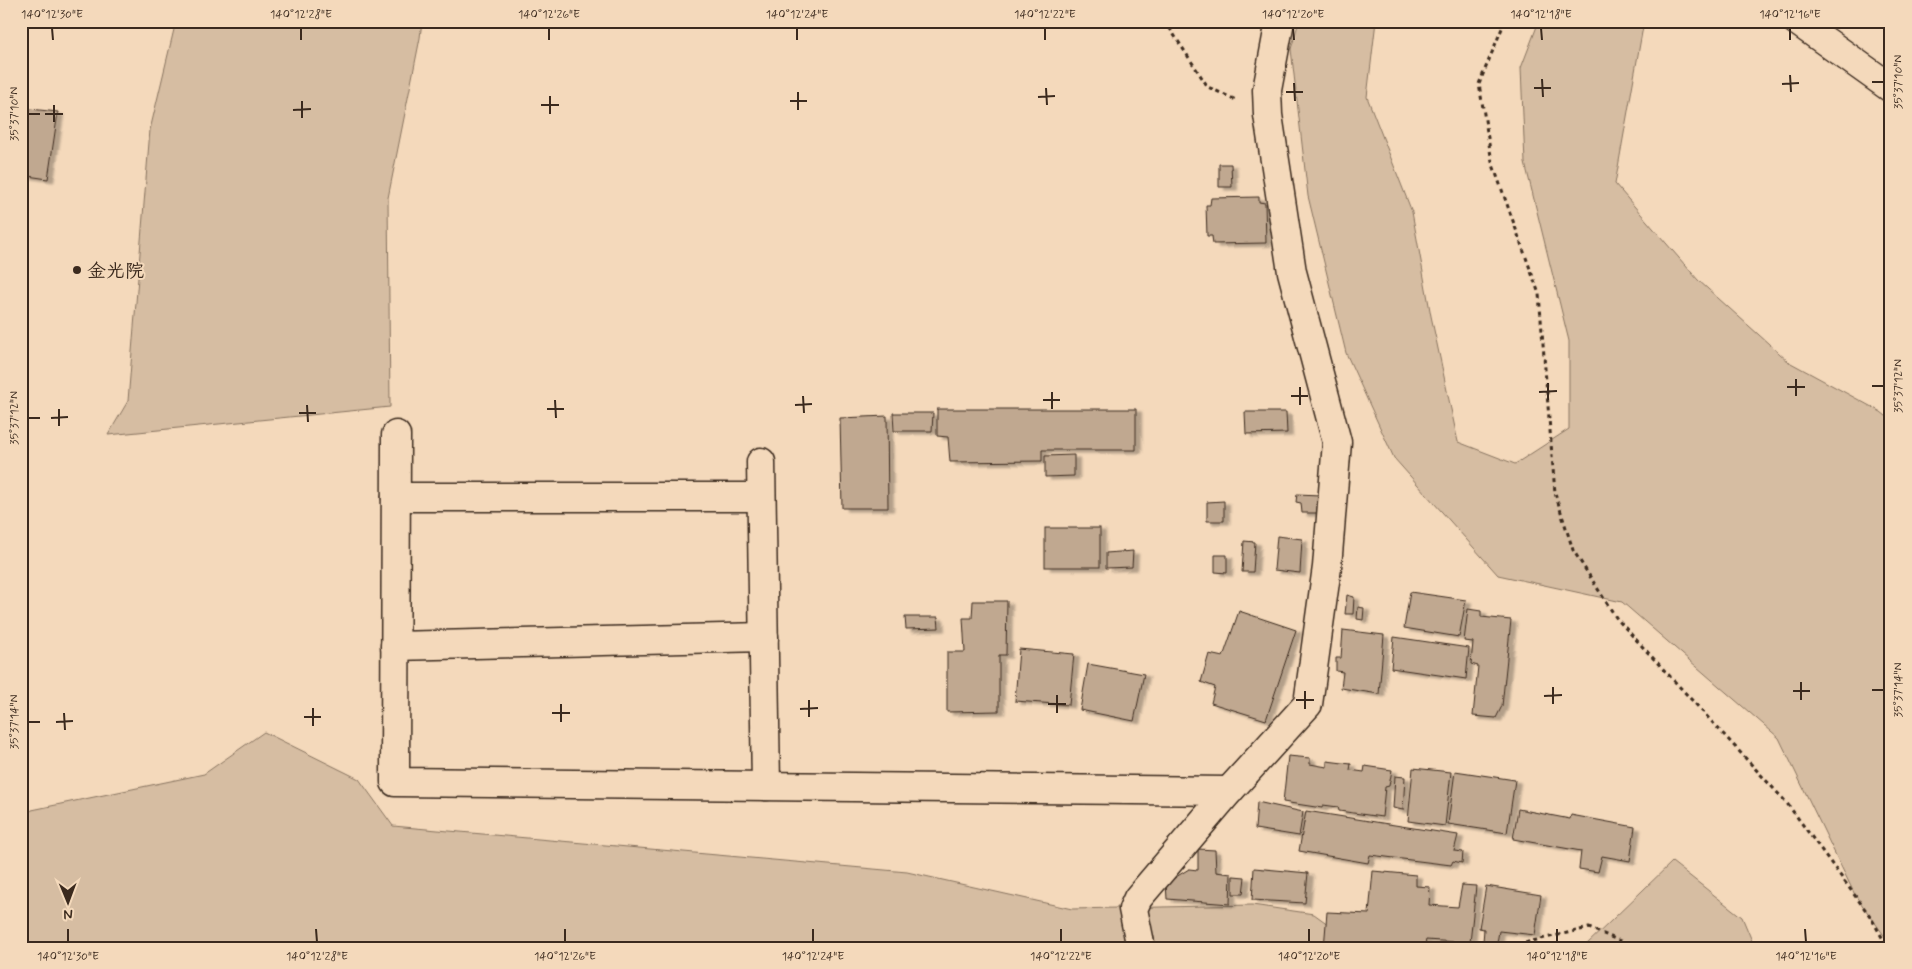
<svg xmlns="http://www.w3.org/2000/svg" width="1912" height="969" viewBox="0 0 1912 969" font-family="Mynerve,'Klee One',sans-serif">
	<defs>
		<filter id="shadow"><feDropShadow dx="5.5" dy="3" stdDeviation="1" flood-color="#0004"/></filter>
	</defs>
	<rect width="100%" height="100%" fill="#f4d9bb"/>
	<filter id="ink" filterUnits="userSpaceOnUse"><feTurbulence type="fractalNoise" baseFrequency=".02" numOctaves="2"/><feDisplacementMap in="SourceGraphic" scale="10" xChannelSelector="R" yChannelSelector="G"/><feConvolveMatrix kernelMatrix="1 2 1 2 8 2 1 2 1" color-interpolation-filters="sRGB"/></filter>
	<g filter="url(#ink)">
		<!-- green -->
		<g fill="#d6bda2" stroke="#887460">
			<path d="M176,21H422L420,38L388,198L390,407L108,435L128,401L150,130Z"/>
			<path d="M1299,21H1376L1367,97L1412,212L1431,316L1458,442L1515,464L1569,429V341L1525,163L1521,68L1539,21H1644L1615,184L1698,280L1789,362L1881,412L1891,420V945L1855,895L1779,738L1622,602L1498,575L1394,458L1346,353L1308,196L1291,49Z"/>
			<path d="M264,732L359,779L393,826L907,872L1072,909L1252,905L1314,914L1361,948H21V818L32,810L204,774Z"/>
			<path d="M1672,862L1742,917L1755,948H1583Z"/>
		</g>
		<!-- building -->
		<g fill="#c0a890" stroke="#3b2a1e" filter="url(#shadow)">
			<path d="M21,108L58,112L48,179L21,175Z"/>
			<path d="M1219,164H1231L1232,187H1219Z"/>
			<path d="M1259,197V202L1265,203L1266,243L1213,244L1212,236H1207L1206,205H1210L1211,198Z"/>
			<path d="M937,409H1136V450H1042V461L950,462L948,437L937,436Z"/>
			<path d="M1245,412H1286L1287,433L1246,434Z"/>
			<path d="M893,413H933L932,431H894Z"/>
			<path d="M887,416L888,508H842L840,418Z"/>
			<path d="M1074,455V476L1045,477V456Z"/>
			<path d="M1297,494L1320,495L1319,513H1302L1301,503L1296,502Z"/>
			<path d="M1224,501V521H1207V502Z"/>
			<rect x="1045" y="528" width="55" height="39"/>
			<path d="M1277,536L1302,539L1300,573L1274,570Z"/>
			<path d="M1244,541L1255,542L1253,572H1242Z"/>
			<path d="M1133,551L1132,567L1106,568V553Z"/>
			<path d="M1215,555H1227V573L1215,572Z"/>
			<path d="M1410,592L1466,600L1459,637L1404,628Z"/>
			<path d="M1347,595L1354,597L1353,614H1345Z"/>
			<path d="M973,601H1007L1006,655H999V711L947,712V652H965L963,618H972Z"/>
			<path d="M1358,607L1364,608L1363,620L1357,619Z"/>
			<path d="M1468,609L1481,611V617L1511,620L1502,706L1496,718L1473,716L1478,666L1471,664L1473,642L1464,641Z"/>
			<path d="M1239,611L1296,630L1266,720L1211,703L1215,687L1201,682L1209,654L1223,657Z"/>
			<path d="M905,617H938L939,628L906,629Z"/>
			<path d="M1343,630L1384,635L1379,694L1341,688L1343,672L1336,671V658H1341Z"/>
			<path d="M1394,637L1469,648L1466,679L1391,668Z"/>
			<path d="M1019,649L1074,654L1069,705L1015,701Z"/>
			<path d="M1088,664L1144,674L1134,721L1080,710Z"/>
			<path d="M1288,756L1310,758V764L1327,767V761L1351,764L1350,770L1364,772L1365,766L1392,770L1389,786L1385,787L1382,817L1339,811L1338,807L1323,805L1322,808L1283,802Z"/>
			<path d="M1413,768L1451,772L1445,826L1408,821Z"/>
			<path d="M1455,771L1515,780L1507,833L1448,824Z"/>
			<path d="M1395,776L1405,777L1403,810L1393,808Z"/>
			<path d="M1257,802L1303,812L1299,836L1255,829Z"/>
			<path d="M1518,809L1570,819L1571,815L1635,827L1630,861L1602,856L1598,872L1579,869L1581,851L1513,839Z"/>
			<path d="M1306,811L1458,835L1454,851L1463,852L1462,863L1453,861L1451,865L1370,855L1368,863L1299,851Z"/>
			<path d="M1198,849L1215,850L1216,872L1231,874L1230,904L1167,899L1166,883L1189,869L1198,870Z"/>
			<path d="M1254,868L1308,873L1305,903L1252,900Z"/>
			<path d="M1373,871L1416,875V886L1430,887L1429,905L1458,907L1462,885L1476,886L1470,943L1426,940L1424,948H1324L1327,912L1369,914Z"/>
			<path d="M1233,876L1245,877L1243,894H1233Z"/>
			<path d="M1486,886L1541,895L1535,935L1499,931L1497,943L1483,942L1484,929L1479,928Z"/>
		</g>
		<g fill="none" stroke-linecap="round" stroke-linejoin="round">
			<defs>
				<g id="street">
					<path d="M1797,21L1891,88"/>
					<path d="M396,435L395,782L1229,791"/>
					<path d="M761,462L766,786"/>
					<path d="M396,497H761"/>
					<path d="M395,646L764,637"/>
					<path d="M1141,948L1133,909L1138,898L1229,791L1308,704L1327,567L1337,442L1292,272L1268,115L1267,90L1280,21"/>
				</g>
			</defs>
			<!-- street casing -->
			<use href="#street" stroke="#3b2a1e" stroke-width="31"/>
			<!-- path -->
			<g stroke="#3b2a1e" stroke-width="3" stroke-dasharray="4 4" stroke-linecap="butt">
				<path d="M1165,21L1208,87L1236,100"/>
				<path d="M1505,21L1479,84L1492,162L1539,294L1555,493L1573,550L1617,619L1786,802L1870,916L1888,948"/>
				<path d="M1502,948L1589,928L1637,948"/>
			</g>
			<!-- street -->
			<use href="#street" stroke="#f4d9bb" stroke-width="28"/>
		</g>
	</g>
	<!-- ticks -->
	<path fill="none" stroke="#3b2a1e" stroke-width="2" d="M52,28L53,40M301,28V40M549,28V40M797,28V40M1045,28V40M1293,28L1294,40M1541,28L1542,40M1790,28V40M1790,75L1791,92M1542,79L1543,97M1872,82H1884M1294,83L1295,101M1782,84L1799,83M1046,88L1047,105M1534,88H1551M798,92V110M1286,92H1303M550,96V114M1038,97L1055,96M302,101V118M790,101H807M54,105V122M541,105H559M293,110L311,109M28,114H40M45,114H63M1796,379V396M1548,383V400M1872,386H1884M1300,387V405M1787,387H1805M1052,392V409M1539,392L1557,391M803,396L804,413M1291,396H1308M555,400L556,418M1043,400H1060M307,405L308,422M795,405L812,404M59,409V426M547,409H564M299,413H316M28,418H40M51,418L68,417M1801,682V700M1553,687V704M1872,690H1884M1305,691V709M1793,691H1810M1057,695V713M1544,696L1562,695M809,700V717M1296,700H1314M561,704V722M1048,704H1066M313,708V726M800,709L818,708M64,713L65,730M552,713H570M304,717H321M28,722H40M56,722L73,721M68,929V942M316,929L317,942M565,929V942M813,929V942M1061,929V942M1309,929V942M1557,929V942M1805,929L1806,942"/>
	<!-- markers -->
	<circle fill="#3b2a1e" stroke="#f4d9bb" stroke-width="2" cx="77" cy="270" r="5"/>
	<g text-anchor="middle" stroke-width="4" stroke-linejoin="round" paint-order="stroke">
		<!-- poi labels -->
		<g font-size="19" font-weight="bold" fill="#3b2a1e" stroke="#f4d9bb" text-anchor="start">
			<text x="87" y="277">金光院</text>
		</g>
	</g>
	<!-- margin -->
	<rect width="1912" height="969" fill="none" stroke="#f4d9bb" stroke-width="55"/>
	<!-- north arrow -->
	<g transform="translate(68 902) rotate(179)" stroke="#f4d9bb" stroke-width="4" paint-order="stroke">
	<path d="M0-4L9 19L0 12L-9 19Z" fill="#3b2a1e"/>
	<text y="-8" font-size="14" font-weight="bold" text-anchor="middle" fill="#3b2a1e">N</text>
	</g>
	<rect x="28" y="28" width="1856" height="914" fill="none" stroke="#3b2a1e" stroke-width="2"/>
	<g font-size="12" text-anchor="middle" fill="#3b2a1e">
		<text x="52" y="18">140°12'30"E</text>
		<text x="301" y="18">140°12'28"E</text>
		<text x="549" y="18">140°12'26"E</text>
		<text x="797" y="18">140°12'24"E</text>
		<text x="1045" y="18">140°12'22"E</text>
		<text x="1293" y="18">140°12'20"E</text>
		<text x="1541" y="18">140°12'18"E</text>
		<text x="1790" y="18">140°12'16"E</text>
		<text transform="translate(1898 82) rotate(-90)" y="4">35°37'10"N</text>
		<text transform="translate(14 114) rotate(-90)" y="4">35°37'10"N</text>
		<text transform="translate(1898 386) rotate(-90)" y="4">35°37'12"N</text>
		<text transform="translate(14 418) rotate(-90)" y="4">35°37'12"N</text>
		<text transform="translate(1898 690) rotate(-90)" y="4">35°37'14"N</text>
		<text transform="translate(14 722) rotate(-90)" y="4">35°37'14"N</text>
		<text x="68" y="960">140°12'30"E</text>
		<text x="317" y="960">140°12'28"E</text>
		<text x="565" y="960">140°12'26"E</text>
		<text x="813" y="960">140°12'24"E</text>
		<text x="1061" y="960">140°12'22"E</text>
		<text x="1309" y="960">140°12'20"E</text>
		<text x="1557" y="960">140°12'18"E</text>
		<text x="1806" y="960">140°12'16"E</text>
	</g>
</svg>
